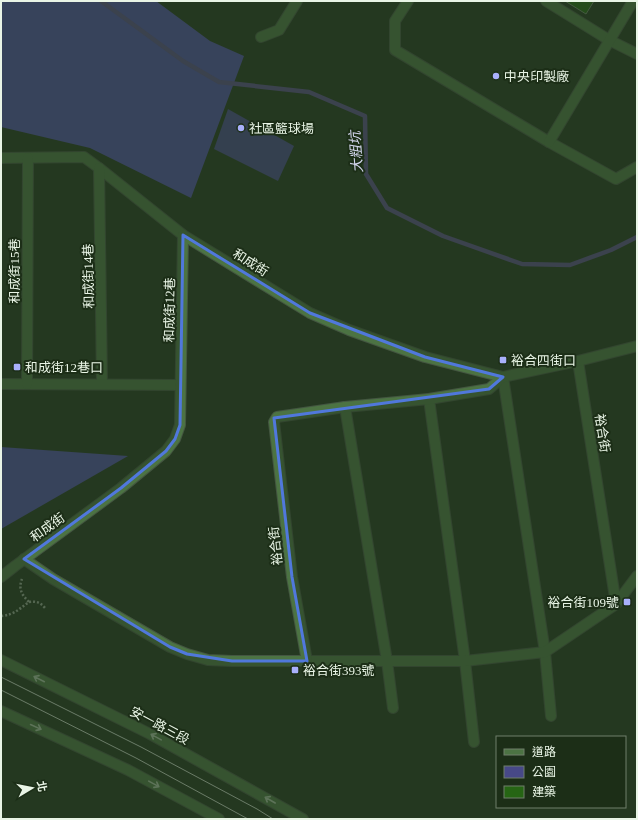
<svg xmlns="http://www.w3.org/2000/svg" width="638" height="820" viewBox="0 0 638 820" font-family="'Times New Roman','Noto Sans TC',serif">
	<rect width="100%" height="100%" fill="#253821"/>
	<!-- green -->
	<path fill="#474987" d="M228,109L294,146L278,181L214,149Z"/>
	<!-- forest -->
	<g fill="#4f50a2">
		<path d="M1,1H156L210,41L244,56L191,198L90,148L1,127Z"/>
		<path d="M1,447L128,456L1,529Z"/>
	</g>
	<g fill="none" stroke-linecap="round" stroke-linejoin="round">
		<!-- stream -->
		<path stroke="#574e83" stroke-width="4.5" d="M101,1L183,61L219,82L309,92L365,116L366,174L387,208L443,236L522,264L570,265L611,250L637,237"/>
	</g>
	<!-- building -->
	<path fill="#266514" stroke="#6b8166" d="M565,1H594L586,14Z"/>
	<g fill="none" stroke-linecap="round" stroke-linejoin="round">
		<defs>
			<g id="minor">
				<path d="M408,1L395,21V50L549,142L616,179L637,167"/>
				<path d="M546,1L609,40L637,54"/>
				<path d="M261,37L279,30L297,1"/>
				<path d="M549,142L633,1"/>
				<path d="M1,158L84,157L99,168L183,235L310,313L349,330L425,357L503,377"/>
				<path d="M99,168L102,384"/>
				<path d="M578,361L616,604"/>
				<path d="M503,377L545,652L551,716"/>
				<path d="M1,384L180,385"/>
				<path d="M27,384L28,158"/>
				<path d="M429,399L465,661L474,742"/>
				<path d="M345,407L387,661L393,708"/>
				<path d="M24,559L53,579L170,647L187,654L208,660L232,661H465L545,652L616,604L637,576"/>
				<path d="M1,577L15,566L121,488L166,451L175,439L180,425L183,235"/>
				<path d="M1,660L150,734L303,819"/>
				<path d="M307,661L292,577L274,422L277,417L345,407L429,399L489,389L503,377L578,361L637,346"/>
				<path d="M1,711L128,770L219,819"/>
			</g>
		</defs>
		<!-- minor casing -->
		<use href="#minor" stroke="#445641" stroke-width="12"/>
		<!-- path -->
		<g stroke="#90a08d" stroke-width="2.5" stroke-dasharray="2 2" stroke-linecap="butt">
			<path d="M29,602C36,601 40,602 45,608"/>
			<path d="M1,616C14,615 19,609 29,602C22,595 18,589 22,579"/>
		</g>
		<!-- minor -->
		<use href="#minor" stroke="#4c7343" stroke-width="10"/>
		<!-- tram -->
		<g stroke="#bfcdbc" stroke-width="1">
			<path d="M1,677L141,747L257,809L273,819"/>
			<path d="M1,690L136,758L248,819"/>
		</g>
	</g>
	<!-- one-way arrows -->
	<defs><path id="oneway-shaft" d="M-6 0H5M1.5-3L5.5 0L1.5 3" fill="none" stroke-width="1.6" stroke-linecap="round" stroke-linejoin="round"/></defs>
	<g stroke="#a2ba9d">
		<use href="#oneway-shaft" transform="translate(39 679) rotate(-153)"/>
		<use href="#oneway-shaft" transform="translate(36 727) rotate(25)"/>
		<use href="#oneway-shaft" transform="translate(156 737) rotate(-151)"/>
		<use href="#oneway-shaft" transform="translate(154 784) rotate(29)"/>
		<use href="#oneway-shaft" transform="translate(270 800) rotate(-150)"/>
	</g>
	<!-- marked area -->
	<path d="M0 0H638V820H0ZM183,235L310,313L425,357L503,377L489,389L274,418L292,577L307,661H232L187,654L170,647L24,559L121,488L166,451L175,439L180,425Z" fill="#253821" fill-opacity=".55" fill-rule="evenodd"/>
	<path fill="none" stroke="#5078dc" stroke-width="3" stroke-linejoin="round" d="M183,235L310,313L425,357L503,377L489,389L274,418L292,577L307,661H232L187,654L170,647L24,559L121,488L166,451L175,439L180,425Z"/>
	<!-- markers -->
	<g fill="#a9b0fc" stroke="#1c2e17" stroke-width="1.5">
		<circle cx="496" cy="76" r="4"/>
		<circle cx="241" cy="128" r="4"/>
		<rect x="499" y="356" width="8" height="8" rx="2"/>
		<rect x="13" y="363" width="8" height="8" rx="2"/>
		<rect x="623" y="598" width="8" height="8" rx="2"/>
		<rect x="291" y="666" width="8" height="8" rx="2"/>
	</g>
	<g text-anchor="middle" stroke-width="4" stroke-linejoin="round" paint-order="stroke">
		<!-- poi labels -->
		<g font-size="13" fill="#e9f5e6" stroke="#1c2e17" text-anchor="start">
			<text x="504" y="81">中央印製廠</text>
			<text x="249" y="133">社區籃球場</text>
			<text x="511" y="365">裕合四街口</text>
			<text x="25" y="372">和成街12巷口</text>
			<text x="619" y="607" text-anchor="end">裕合街109號</text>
			<text x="303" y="675">裕合街393號</text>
		</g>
		<!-- street labels -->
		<g font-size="13" fill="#e9f5e6" stroke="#1c2e17">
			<text transform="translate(251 262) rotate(32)" y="5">和成街</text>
			<text transform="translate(14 271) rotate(-90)" y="5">和成街15巷</text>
			<text transform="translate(88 276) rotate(-91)" y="5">和成街14巷</text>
			<text transform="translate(169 310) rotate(-89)" y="5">和成街12巷</text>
			<text transform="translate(603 433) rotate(81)" y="5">裕合街</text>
			<text transform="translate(47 527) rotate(-36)" y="5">和成街</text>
			<text transform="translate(275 546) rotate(-96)" y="5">裕合街</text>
			<text transform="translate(160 725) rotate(28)" y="5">安一路三段</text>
		</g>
		<!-- water labels -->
		<g font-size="14" font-style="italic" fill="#d3d6ed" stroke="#1c2e17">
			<text transform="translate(356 152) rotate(-94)" y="5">大粗坑</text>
		</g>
	</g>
	<!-- border -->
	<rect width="638" height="820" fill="none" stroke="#e9f5e6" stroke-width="4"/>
	<!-- legend -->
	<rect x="496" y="736" width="130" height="72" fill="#1c2e17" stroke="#6e7e6a"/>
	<rect x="504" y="749" width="20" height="6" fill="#4c7343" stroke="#6e7e6a"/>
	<text x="532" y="756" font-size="12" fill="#e9f5e6">道路</text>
	<rect x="504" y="766" width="20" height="12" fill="#474987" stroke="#6e7e6a"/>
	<text x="532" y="776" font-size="12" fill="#e9f5e6">公園</text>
	<rect x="504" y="786" width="20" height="12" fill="#266514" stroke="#6e7e6a"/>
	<text x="532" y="796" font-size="12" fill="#e9f5e6">建築</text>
	<!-- north arrow -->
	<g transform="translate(32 788) rotate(80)" stroke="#1c2e17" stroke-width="3" paint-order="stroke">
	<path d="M0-3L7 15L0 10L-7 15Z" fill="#e9f5e6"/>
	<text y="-6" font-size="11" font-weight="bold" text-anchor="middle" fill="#e9f5e6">北</text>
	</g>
</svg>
